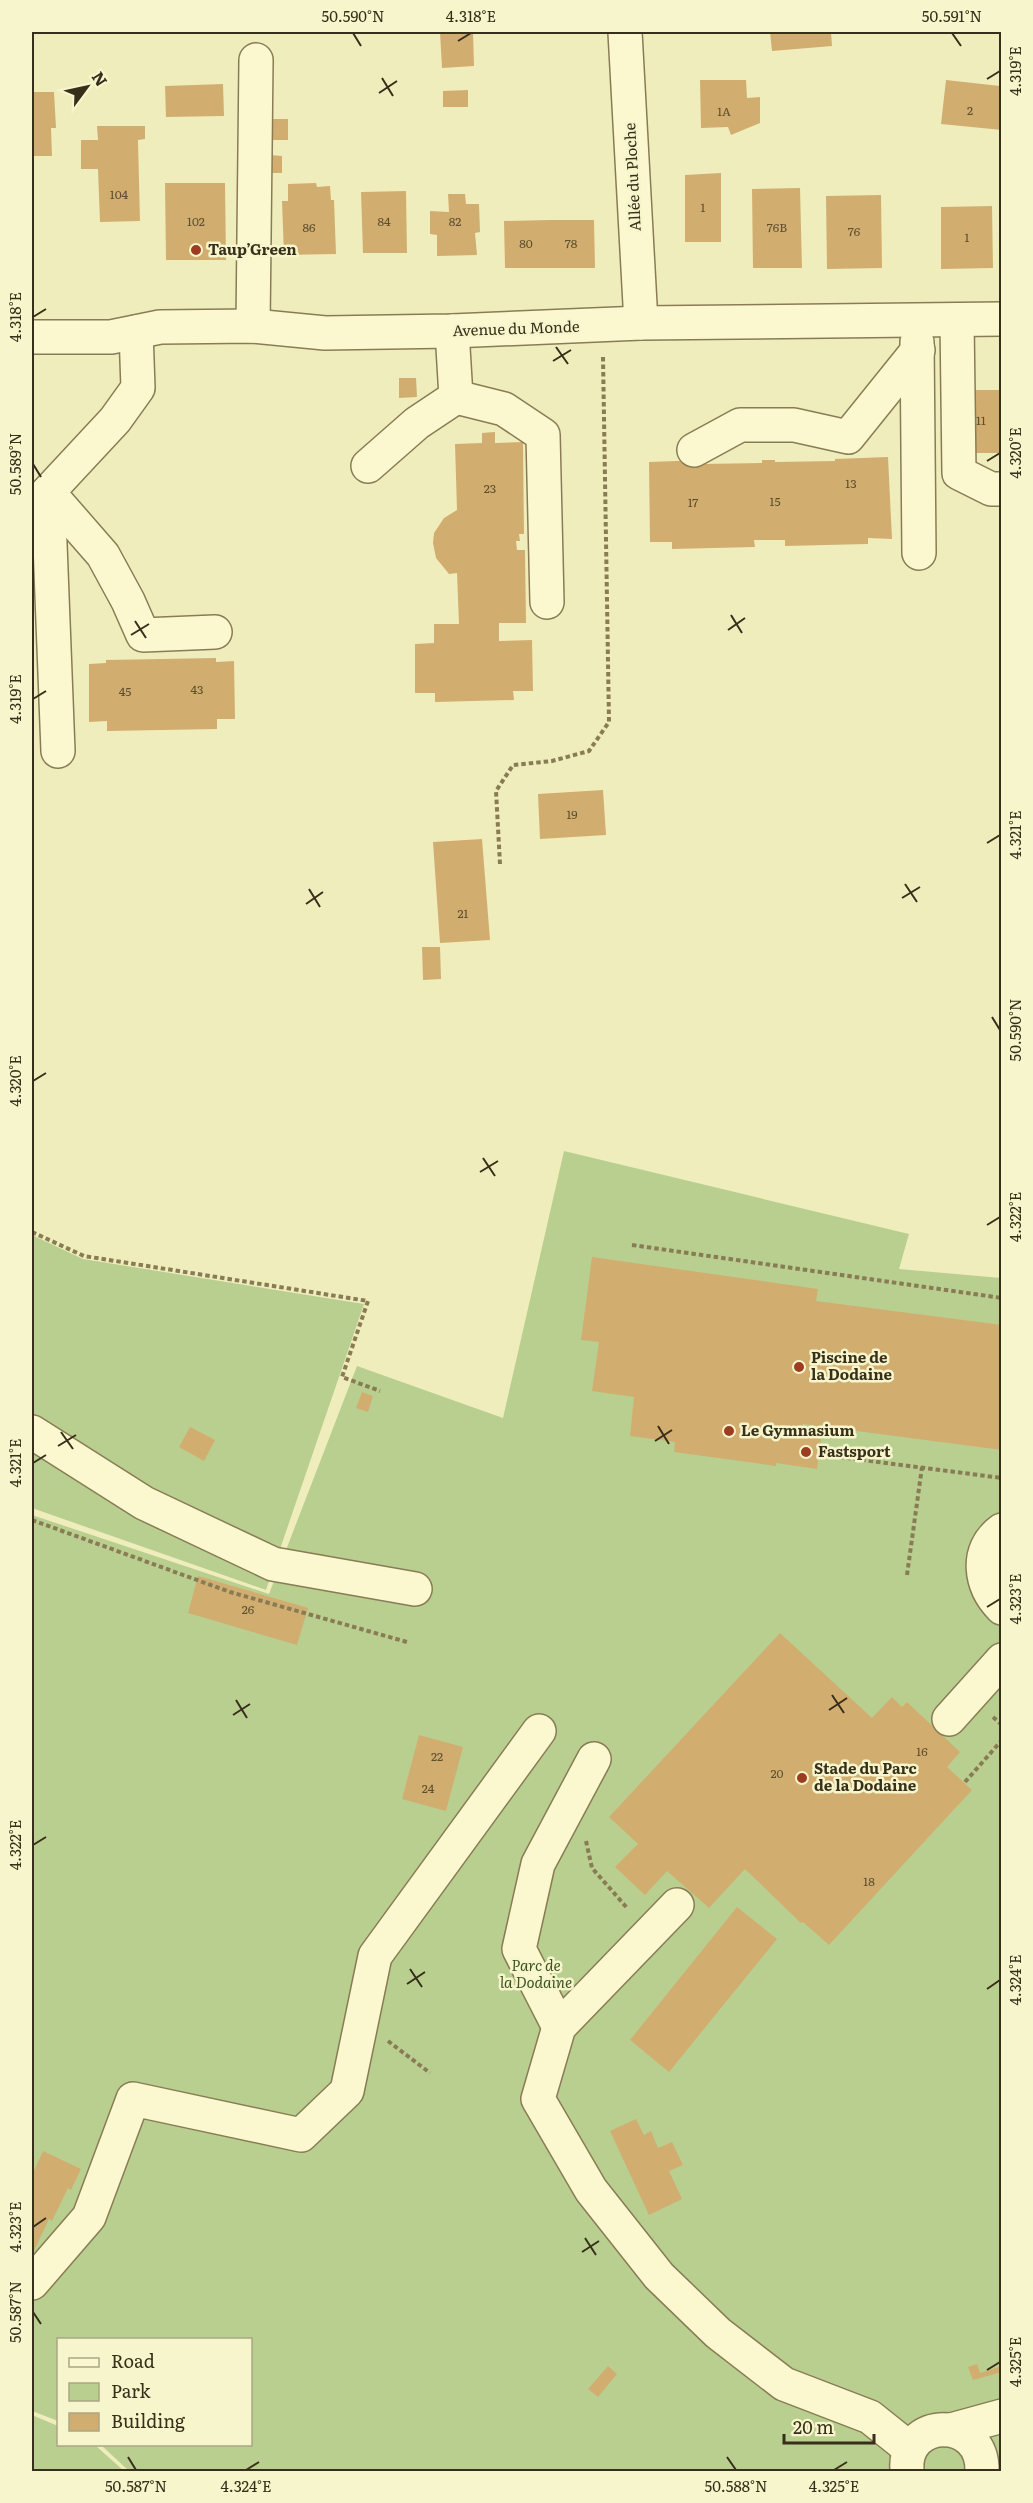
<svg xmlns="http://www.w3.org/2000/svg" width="1033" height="2503" viewBox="0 0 1033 2503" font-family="Literata,serif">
	<rect width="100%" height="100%" fill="#f0edbc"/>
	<!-- green -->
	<g fill="#b9cf90">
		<path d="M564,1151L909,1234L899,1269L1001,1278V2471L130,2472L101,2445L250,2444V2340H58V2421L32,2411V1515L269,1594L357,1366L503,1418Z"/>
		<path d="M32,1235L83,1259L364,1304L266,1590L32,1508Z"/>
		<path d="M32,2415L58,2426V2444L95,2445L124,2471H32Z"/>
	</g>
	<!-- building -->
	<g fill="#d1ae6f">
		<path d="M440,32H473L474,66L442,68Z"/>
		<path d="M770,32H831L832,46L772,51Z"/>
		<path d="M700,80H746L747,98L760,97V123L731,135L728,127L701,128Z"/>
		<path d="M946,80L1000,86L999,99H1002V130L941,124Z"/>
		<path d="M223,84L224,116L166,117L165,86Z"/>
		<path d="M468,90V107H443V91Z"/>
		<path d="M32,92H54L56,128H51L52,156H32Z"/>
		<rect x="272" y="119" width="16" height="21"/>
		<path d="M97,126H145V139L138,140L140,221L100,222L98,169H81V140H98Z"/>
		<path d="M270,155L282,156V173H270Z"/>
		<path d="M721,173V242H685V175Z"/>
		<path d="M165,183H225L226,260H166Z"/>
		<path d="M316,183L317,187L330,186L331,200H334L336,254L284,255L282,201H288V184Z"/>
		<path d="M800,188L802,268H753L752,189Z"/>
		<path d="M406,191L407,253H363L361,192Z"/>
		<path d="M448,194H465L466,204H479L480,232L475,233L477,255L437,256V235L430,234V211L449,212Z"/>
		<path d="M881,195L882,268L827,269L826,196Z"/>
		<path d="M992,206L993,268L941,269V207Z"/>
		<path d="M549,220H594L595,268H505L504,221Z"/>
		<path d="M399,378H416L417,397L399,398Z"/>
		<rect x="961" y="390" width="41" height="63"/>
		<path d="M495,432V443L523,442L524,534H519L520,541H516L517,550H525L526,623H499V641L532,640L533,691H513L514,700L435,702V693H415V644L434,643V624H459L457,573L449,574L436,558L433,543L434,533L444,518L457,510L455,444L482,443V433Z"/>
		<path d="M888,457L892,539L868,538V544L785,546V540H754L755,547L672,549V542H650L649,462L703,460L702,464L762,463V460H775V462L835,461V459Z"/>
		<path d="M216,658V662L234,661L235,719H217V729L107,731V721L89,722V664L106,663V660Z"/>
		<path d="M603,790L606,835L540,839L538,794Z"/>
		<path d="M482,839L490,940L440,943L433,842Z"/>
		<path d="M422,947H440L441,979L423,980Z"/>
		<path d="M592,1257L818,1289L816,1301L1002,1325V1450L803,1424L801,1436L821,1438L817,1469L776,1463V1466L674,1452L675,1442L630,1436L634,1397L592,1391L599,1342L581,1340Z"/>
		<path d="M362,1392L373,1396L368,1412L356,1408Z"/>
		<path d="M190,1427L215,1440L204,1461L179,1447Z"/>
		<path d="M198,1576L308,1608L297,1645L188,1613Z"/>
		<path d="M780,1633L872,1718L892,1697L902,1707L907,1702L960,1752L947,1767L972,1790L829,1945L803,1922L801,1923L745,1869L709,1908L667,1871L645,1895L615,1867L638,1844L609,1817Z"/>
		<path d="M419,1735L463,1747L446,1811L402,1799Z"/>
		<path d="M737,1907L777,1939L669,2072L630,2040Z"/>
		<path d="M636,2119L644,2135L651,2131L658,2148L672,2142L683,2165L669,2171L682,2199L649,2215L610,2131Z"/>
		<path d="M43,2151L81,2169L71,2190L68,2188L52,2221L49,2219L32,2255V2175Z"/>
		<path d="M977,2364L980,2373L1002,2366V2372L973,2380L968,2367Z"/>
		<path d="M608,2366L617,2374L598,2397L588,2389Z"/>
	</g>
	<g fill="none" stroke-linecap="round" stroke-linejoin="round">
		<defs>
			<g id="minor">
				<path d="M625,32L641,323"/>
				<path d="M957,320L959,473L991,489H1002"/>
				<path d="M253,326L256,60"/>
				<path d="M32,337H111L160,327L253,326L325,333L452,331L641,323L1002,319"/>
				<path d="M917,342L919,553"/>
				<path d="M456,397L504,409L543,435L547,602"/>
				<path d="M694,450L740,425H794L848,437L918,350"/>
				<path d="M368,466L417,423L456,397L452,331"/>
				<path d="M42,499L48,492L103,555L128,601L143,635L215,632"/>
				<path d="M58,751L48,492L115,420L138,388L136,332"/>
				<path d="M32,1432L144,1503L273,1564L415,1589"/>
				<path d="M1002,1530C974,1550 980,1586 1002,1608"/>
				<path d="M949,1719L1002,1660"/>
				<path d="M677,1905L559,2027L538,2099L591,2190L659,2276L718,2333L784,2384L870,2417L910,2449"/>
				<path d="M559,2027L519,1949L538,1864L594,1759"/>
				<path d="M32,2283L89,2217L133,2099L301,2135L347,2091L375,1956L539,1731"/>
				<path d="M951,2430L1002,2416"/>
				<path d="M907,2470C903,2417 984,2415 982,2472"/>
			</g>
		</defs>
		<!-- minor casing -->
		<use href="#minor" stroke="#897c55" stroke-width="36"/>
		<!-- path -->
		<g stroke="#897c55" stroke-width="4" stroke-dasharray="4.5 3" stroke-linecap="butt">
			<path d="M500,864L496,791L513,765L552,761L589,751L609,722L603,357"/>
			<path d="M32,1232L84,1256L368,1301L342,1377L380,1391"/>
			<path d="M632,1245L1002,1298"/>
			<path d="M824,1455L1002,1478"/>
			<path d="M32,1520L230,1592L407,1642"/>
			<path d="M907,1575L922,1467"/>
			<path d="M993,1717L1002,1725"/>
			<path d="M965,1782L1002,1740"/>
			<path d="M586,1841L592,1868L628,1909"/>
			<path d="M388,2041L430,2073"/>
		</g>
		<!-- minor -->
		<use href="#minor" stroke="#fbf8d0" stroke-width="33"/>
	</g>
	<!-- ticks -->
	<path fill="none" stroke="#372f1a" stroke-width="2" d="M353,33L361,46M952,33L961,46M458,41L471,33M382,78L393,96M987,79L1000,71M379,93L397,81M33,317L46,309M556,347L568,364M553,361L571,350M987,461L1000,453M33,464L41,477M731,615L742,633M135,621L146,638M728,630L745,618M131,635L149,624M33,699L46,691M987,843L1000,835M905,884L917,902M309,889L320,907M902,898L920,887M306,904L323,892M992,1017L1000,1030M33,1081L46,1073M483,1158L495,1176M480,1172L498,1161M987,1225L1000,1217M658,1426L669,1444M61,1432L73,1449M655,1441L672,1430M58,1446L76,1435M33,1463L46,1455M987,1607L1000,1599M832,1695L844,1713M236,1700L247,1718M829,1710L847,1698M233,1715L250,1704M33,1845L46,1837M410,1969L422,1987M407,1984L425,1972M987,1989L1000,1980M33,2227L46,2218M585,2238L596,2255M582,2252L599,2241M33,2312L41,2324M987,2370L1000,2362M128,2457L136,2470M727,2457L736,2470M246,2470L259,2462M834,2470L847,2462"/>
	<!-- markers -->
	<g fill="#9c3c21" stroke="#f7f5cc" stroke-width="2">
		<circle cx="196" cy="250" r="6"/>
		<circle cx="799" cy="1367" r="6"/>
		<circle cx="729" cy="1431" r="6"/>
		<circle cx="806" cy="1452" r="6"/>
		<circle cx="802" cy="1778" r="6"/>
	</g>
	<g text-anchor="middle" stroke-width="5" stroke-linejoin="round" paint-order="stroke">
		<!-- number labels -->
		<g font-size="12" fill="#5e4f2f">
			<text x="970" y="115">2</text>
			<text x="724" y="116">1A</text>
			<text x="119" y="199">104</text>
			<text x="703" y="212">1</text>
			<text x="196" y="226">102</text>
			<text x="384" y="226">84</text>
			<text x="455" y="226">82</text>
			<text x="309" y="232">86</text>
			<text x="777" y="232">76B</text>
			<text x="854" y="236">76</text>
			<text x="967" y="242">1</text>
			<text x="526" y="248">80</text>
			<text x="571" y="248">78</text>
			<text x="981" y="425">11</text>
			<text x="851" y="488">13</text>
			<text x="490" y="493">23</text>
			<text x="775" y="506">15</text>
			<text x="693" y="507">17</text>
			<text x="197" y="694">43</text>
			<text x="125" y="696">45</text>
			<text x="572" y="819">19</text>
			<text x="463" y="918">21</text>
			<text x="248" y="1614">26</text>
			<text x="922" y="1756">16</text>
			<text x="437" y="1761">22</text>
			<text x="777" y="1778">20</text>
			<text x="428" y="1793">24</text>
			<text x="869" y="1886">18</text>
		</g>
		<!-- street labels -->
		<g font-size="15" fill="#372f1a" stroke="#f7f5cc">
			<text transform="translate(633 177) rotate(-93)" y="5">Allée du Ploche</text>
			<text transform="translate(516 329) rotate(-2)" y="5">Avenue du Monde</text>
		</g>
		<!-- poi labels -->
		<g font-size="15" font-weight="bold" fill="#372f1a" stroke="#f7f5cc" text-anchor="start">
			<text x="208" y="255">Taup’Green</text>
			<text x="811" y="1363">Piscine de<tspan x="811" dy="17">la Dodaine</tspan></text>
			<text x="741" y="1436">Le Gymnasium</text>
			<text x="818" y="1457">Fastsport</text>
			<text x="814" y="1774">Stade du Parc<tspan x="814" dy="17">de la Dodaine</tspan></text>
		</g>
		<!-- park labels -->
		<g font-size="15" font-style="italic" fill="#3c5520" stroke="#f7f5cc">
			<text x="536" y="1971">Parc de<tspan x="536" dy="17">la Dodaine</tspan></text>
		</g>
	</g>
	<!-- border -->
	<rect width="1033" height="2503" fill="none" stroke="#f7f5cc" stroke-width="66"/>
	<!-- legend -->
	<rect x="57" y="2338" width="195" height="108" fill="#f7f5cc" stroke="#aaa685" stroke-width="1.5"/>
	<rect x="69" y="2358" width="30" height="9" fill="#fbf8d0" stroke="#aaa685" stroke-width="1.5"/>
	<text x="111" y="2368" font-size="18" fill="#372f1a">Road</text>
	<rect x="69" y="2383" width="30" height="18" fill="#b9cf90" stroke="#aaa685" stroke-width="1.5"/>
	<text x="111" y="2398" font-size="18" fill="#372f1a">Park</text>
	<rect x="69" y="2413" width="30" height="18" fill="#d1ae6f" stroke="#aaa685" stroke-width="1.5"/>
	<text x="111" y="2428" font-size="18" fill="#372f1a">Building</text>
	<!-- north arrow -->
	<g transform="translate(87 87) rotate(57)" stroke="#f7f5cc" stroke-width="4.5" paint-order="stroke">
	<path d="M0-4.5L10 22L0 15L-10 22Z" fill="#372f1a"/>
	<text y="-9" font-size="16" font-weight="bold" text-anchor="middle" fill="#372f1a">N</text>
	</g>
	<!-- scale -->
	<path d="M784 2434v9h90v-9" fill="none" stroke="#372f1a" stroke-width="3"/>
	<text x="793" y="2434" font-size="18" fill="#372f1a" stroke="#f7f5cc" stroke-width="4.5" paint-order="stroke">20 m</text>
	<rect x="33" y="33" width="967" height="2437" fill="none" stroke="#372f1a" stroke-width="2"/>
	<g font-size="15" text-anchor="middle" fill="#372f1a">
		<text x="353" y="22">50.590°N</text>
		<text x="471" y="22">4.318°E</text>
		<text x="952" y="22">50.591°N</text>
		<text transform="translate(1016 71) rotate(-90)" y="5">4.319°E</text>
		<text transform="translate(16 317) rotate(-90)" y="5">4.318°E</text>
		<text transform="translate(1016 453) rotate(-90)" y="5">4.320°E</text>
		<text transform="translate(16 464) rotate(-90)" y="5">50.589°N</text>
		<text transform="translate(16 699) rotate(-90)" y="5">4.319°E</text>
		<text transform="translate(1016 835) rotate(-90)" y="5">4.321°E</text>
		<text transform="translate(1016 1030) rotate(-90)" y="5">50.590°N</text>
		<text transform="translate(16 1081) rotate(-90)" y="5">4.320°E</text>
		<text transform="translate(1016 1217) rotate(-90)" y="5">4.322°E</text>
		<text transform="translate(16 1463) rotate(-90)" y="5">4.321°E</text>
		<text transform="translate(1016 1599) rotate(-90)" y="5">4.323°E</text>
		<text transform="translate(16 1845) rotate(-90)" y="5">4.322°E</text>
		<text transform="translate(1016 1980) rotate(-90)" y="5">4.324°E</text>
		<text transform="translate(16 2227) rotate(-90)" y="5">4.323°E</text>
		<text transform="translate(16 2312) rotate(-90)" y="5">50.587°N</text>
		<text transform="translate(1016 2362) rotate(-90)" y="5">4.325°E</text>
		<text x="136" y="2492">50.587°N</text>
		<text x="246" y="2492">4.324°E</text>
		<text x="736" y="2492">50.588°N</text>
		<text x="834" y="2492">4.325°E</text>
	</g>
</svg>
